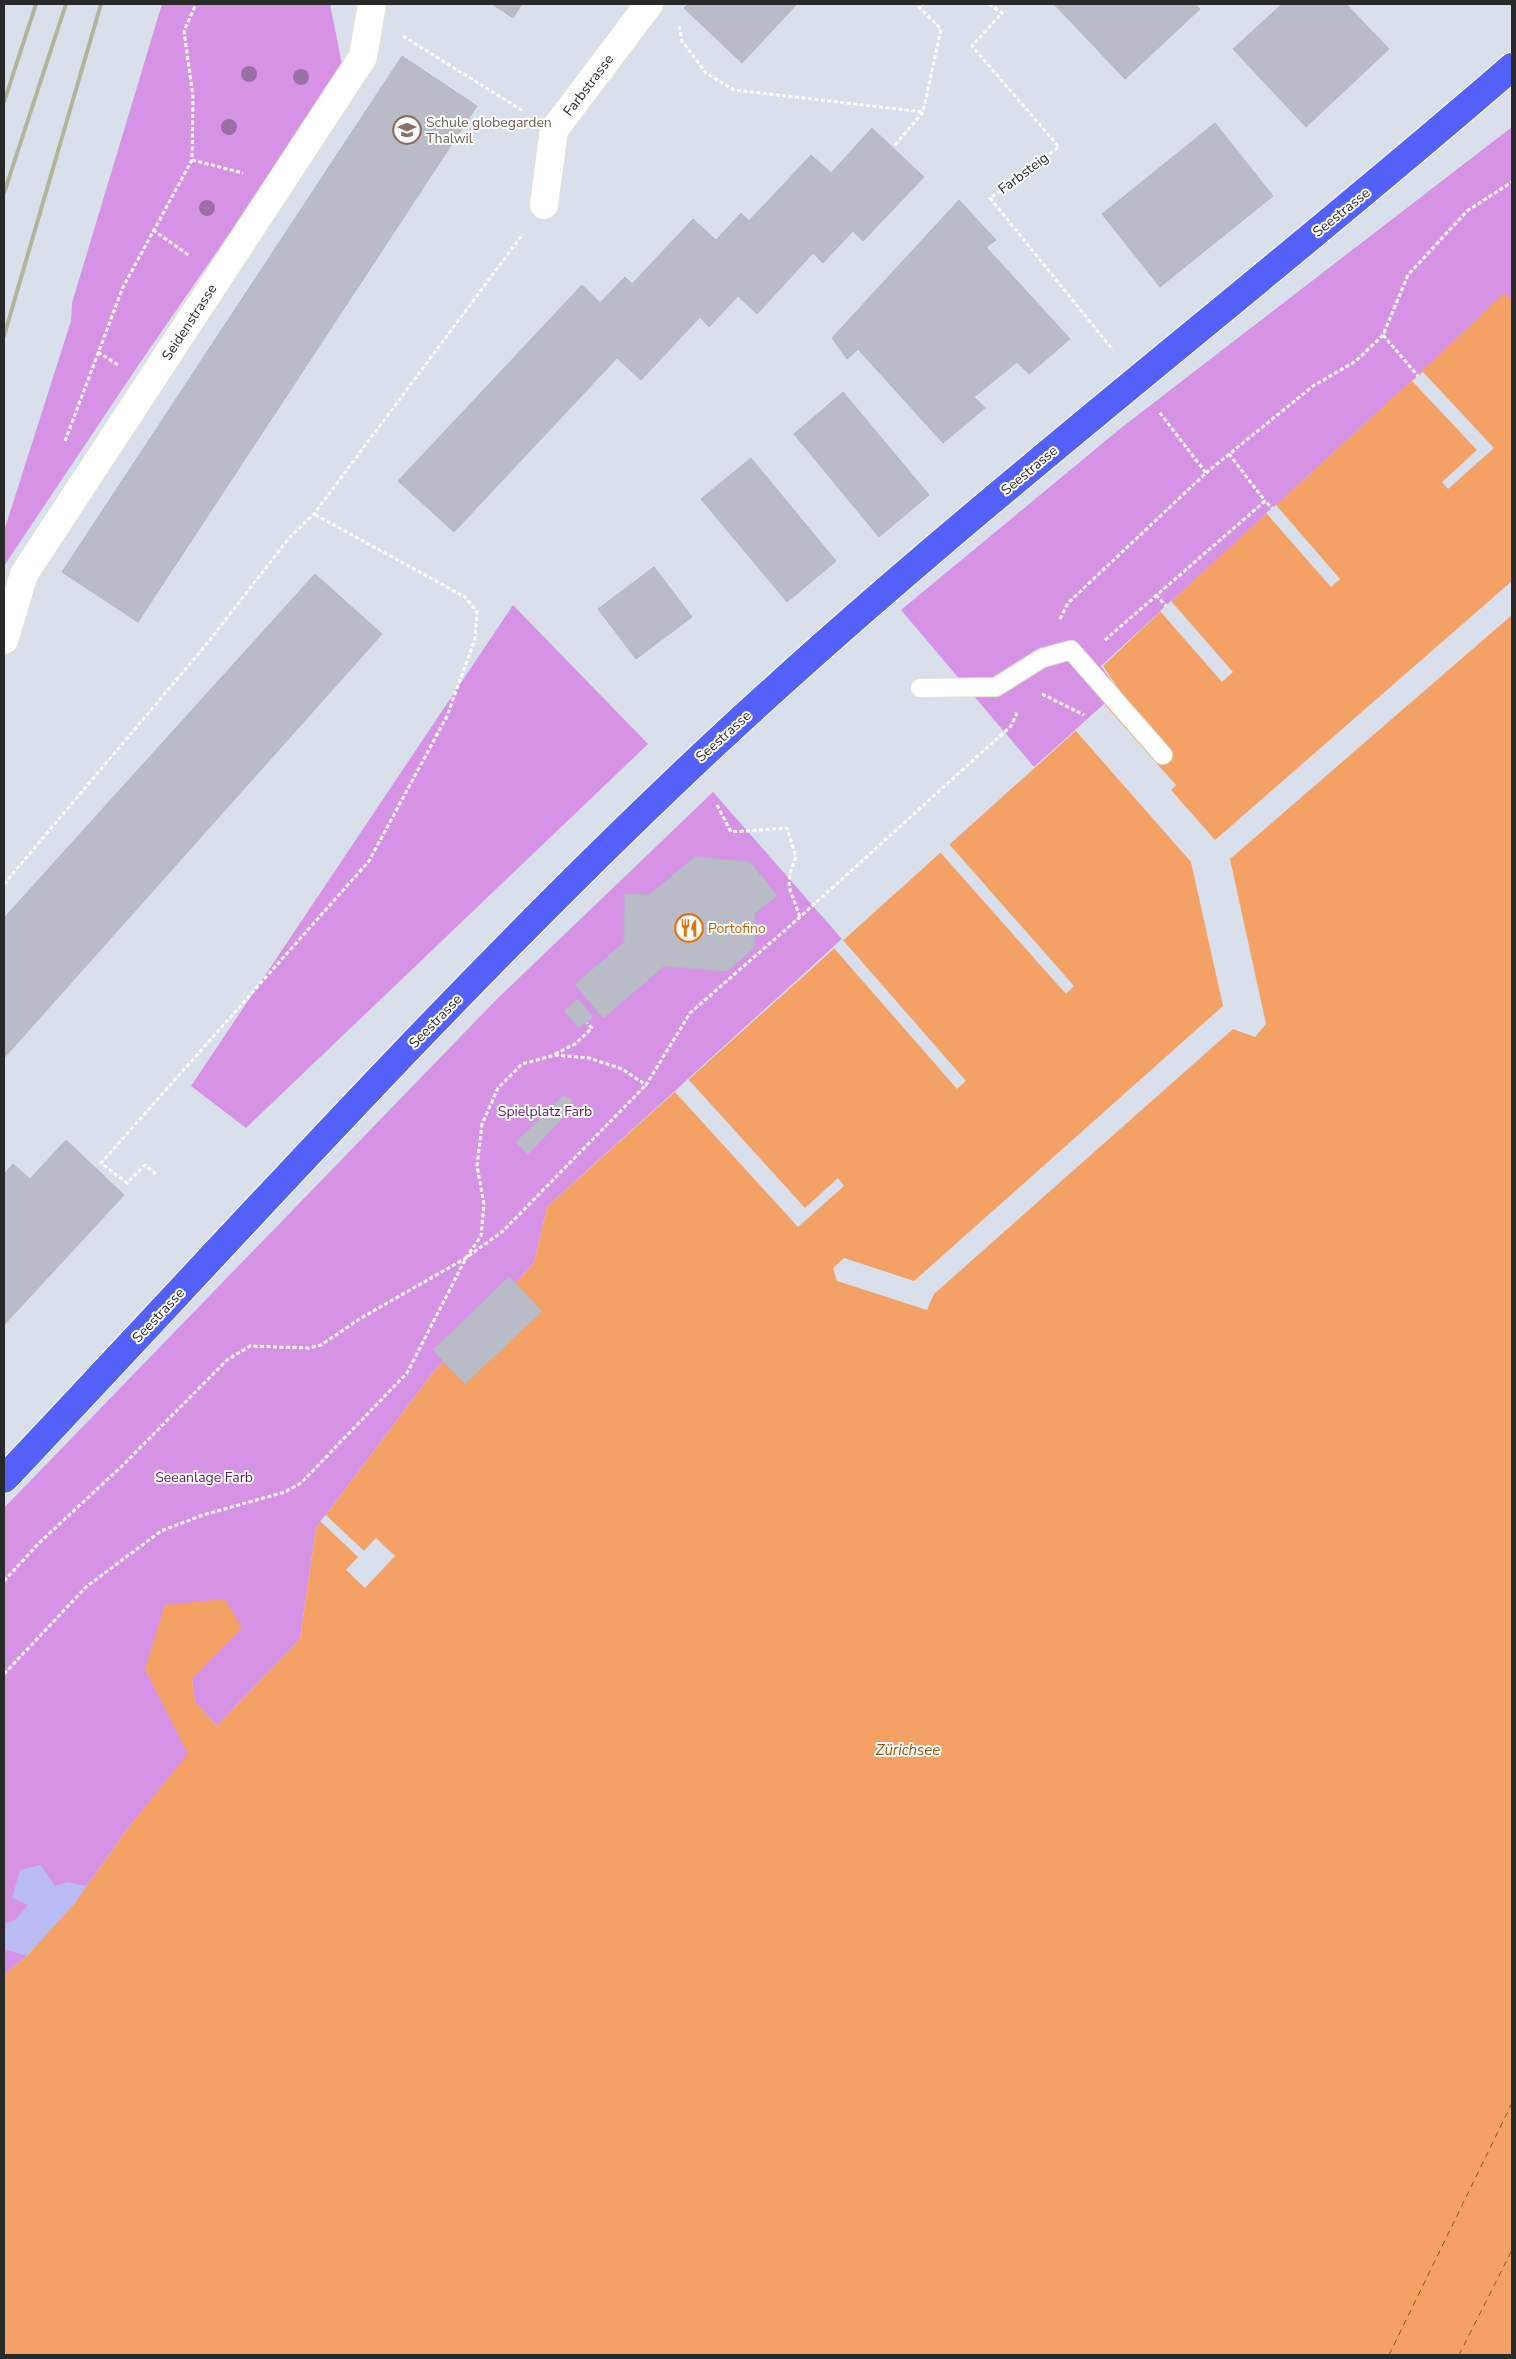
<svg xmlns="http://www.w3.org/2000/svg" width="1516" height="2359" viewBox="0 0 1516 2359" font-family="'Nunito Sans',sans-serif">
	<rect width="100%" height="100%" fill="#dadfec"/>
	<!-- green -->
	<g fill="#d693e6">
		<path d="M162,4H330L343,69L135,370L4,566V531L71,321L72,303Z"/>
		<path d="M1512,127V301L1417,376L1101,666L1119,691L1034,767L901,610L1121,428Z"/>
		<path d="M513,605L648,744L246,1128L191,1086Z"/>
		<path d="M713,792L842,939L547,1207L534,1263L431,1375L316,1528L300,1639L217,1726L195,1702L192,1679L145,1669L189,1754L128,1828L75,1903L27,1956L4,1975V1508L497,999Z"/>
	</g>
	<!-- sand -->
	<path fill="#babbf3" d="M41,1865L55,1886L67,1882L86,1886L75,1903L27,1956L4,1949V1924L15,1920L28,1905L12,1898L20,1870Z"/>
	<!-- water -->
	<path fill="#f4a166" d="M1504,293L1512,301V2355H4V1975L27,1956L75,1903L128,1828L188,1754L145,1669L165,1605L225,1599L242,1628L192,1679L195,1702L217,1726L300,1639L316,1528L431,1375L534,1263L547,1207L1120,691L1103,666C1234,540 1373,420 1504,293Z"/>
	<!-- pier -->
	<g fill="#dadfec">
		<path d="M1423,372L1494,448L1448,489L1442,482L1477,450L1412,381Z"/>
		<path d="M1276,505L1340,579L1331,587L1266,513Z"/>
		<path d="M1512,581V615L1230,859L1266,1024L1255,1037L1233,1029L934,1294L927,1310L837,1281L833,1268L844,1258L914,1281L1223,1006L1191,862L1075,730L1104,704L1176,785L1171,790L1215,840Z"/>
		<path d="M1171,601L1233,672L1222,682L1160,611Z"/>
		<path d="M949,844L1074,986L1066,994L940,852Z"/>
		<path d="M842,939L966,1081L957,1089L833,947Z"/>
		<path d="M688,1079L805,1208L838,1178L844,1186L798,1227L675,1092Z"/>
		<path d="M326,1515L364,1551L376,1538L395,1556L365,1588L346,1570L358,1557L320,1521Z"/>
	</g>
	<g fill="none" stroke-linecap="round" stroke-linejoin="round">
		<!-- ferry -->
		<g stroke="#9f5106" stroke-width="1" stroke-dasharray="6 5" stroke-linecap="butt">
			<path d="M1389,2355L1512,2103"/>
			<path d="M1459,2355L1512,2250"/>
		</g>
	</g>
	<!-- building -->
	<g fill="#b9bcc7" stroke="#b3b8c7">
		<path d="M492,4H522L513,18Z"/>
		<path d="M688,4H797L742,63L684,8Z"/>
		<path d="M1054,4H1195L1200,9L1125,79Z"/>
		<path d="M1282,4H1346L1389,49L1306,127L1233,49Z"/>
		<path d="M402,56L477,106L138,622L62,572Z"/>
		<path d="M1215,123L1273,196L1160,287L1102,214Z"/>
		<path d="M872,128L924,177L863,241L853,231L823,263L813,253L757,314L738,296L709,327L700,317L641,380L617,358L454,532L398,481L582,285L600,303L625,277L632,284L693,219L716,240L741,213L749,221L811,155L831,173Z"/>
		<path d="M959,200L996,240L986,247L1070,339L1029,374L1017,362L974,397L985,408L943,443L858,349L847,359L832,338Z"/>
		<path d="M843,392L929,495L879,537L794,434Z"/>
		<path d="M751,458L836,561L787,602L701,499Z"/>
		<path d="M654,567L692,617L636,659L598,609Z"/>
		<path d="M315,574L382,634L4,1058V918Z"/>
		<path d="M695,857L750,862L777,896L755,913L754,948L727,971L664,966L603,1018L575,984L624,943L625,894L649,895Z"/>
		<path d="M578,999L593,1017L579,1028L564,1011Z"/>
		<path d="M563,1096L571,1099L573,1108L528,1154L516,1142Z"/>
		<path d="M66,1140L124,1195L4,1325V1174L13,1164L30,1179Z"/>
		<path d="M509,1277L542,1311L465,1384L433,1350Z"/>
	</g>
	<g fill="none" stroke-linecap="round" stroke-linejoin="round">
		<defs>
			<path id="service" d="M920,688L996,687L1042,658L1071,650L1163,755"/>
			<g id="minor">
				<path d="M544,205L554,130L649,4"/>
				<path d="M4,640L24,574L363,57L372,4"/>
			</g>
			<path id="primary" d="M4,1479C230,1240 450,994 689,768C951,520 1240,303 1512,67"/>
		</defs>
		<!-- service casing -->
		<use href="#service" stroke="#e3e2cf" stroke-width="20"/>
		<!-- minor casing -->
		<use href="#minor" stroke="#e3e2cf" stroke-width="30"/>
		<!-- primary casing -->
		<use href="#primary" stroke="#fff" stroke-width="30"/>
		<!-- path -->
		<g stroke="#fff" stroke-width="3" stroke-dasharray="4 2.5" stroke-linecap="butt">
			<path d="M989,4L1002,13L972,46L1059,147L990,198L1113,350"/>
			<path d="M679,26L682,41L706,73L734,90L923,112"/>
			<path d="M403,36L523,111"/>
			<path d="M895,145L923,112L941,29L919,7L923,4"/>
			<path d="M192,160L243,173"/>
			<path d="M153,230L190,256"/>
			<path d="M1383,335L1418,376"/>
			<path d="M98,352L118,365"/>
			<path d="M65,441L123,287L192,160L193,97L184,31L196,4"/>
			<path d="M1229,454L1265,501"/>
			<path d="M1206,473L1313,386L1356,361L1383,335L1408,275L1467,211L1512,182"/>
			<path d="M1156,595L1166,606"/>
			<path d="M1060,619L1068,603L1206,473L1160,413"/>
			<path d="M1105,640L1265,501L1272,508"/>
			<path d="M1042,694L1084,715"/>
			<path d="M717,805L731,832L787,828L796,857L790,873L789,887L800,917"/>
			<path d="M4,884L205,646L289,538L314,514L523,234"/>
			<path d="M555,1054L575,1044L592,1028L587,1023"/>
			<path d="M156,1174L145,1165L127,1183L101,1163L369,861L447,716L475,639L477,612L465,597L314,514"/>
			<path d="M4,1581L39,1543L122,1466L227,1360L250,1346L309,1348L321,1345L361,1318L466,1258L503,1231L646,1085"/>
			<path d="M4,1674L86,1587L161,1531L203,1515L285,1492L301,1483L407,1373L466,1258L481,1236L484,1204L477,1166L482,1124L498,1088L522,1064L555,1055L589,1058L622,1069L646,1085L690,1013L800,917L1011,726L1017,713"/>
		</g>
		<!-- service -->
		<use href="#service" stroke="#fff" stroke-width="18"/>
		<!-- minor -->
		<use href="#minor" stroke="#fff" stroke-width="28"/>
		<!-- primary -->
		<use href="#primary" stroke="#5361f8" stroke-width="28"/>
		<!-- rail -->
		<g stroke="#b4b49c" stroke-width="4">
			<path d="M4,102L36,4"/>
			<path d="M4,193L66,4"/>
			<path d="M4,336L101,4"/>
		</g>
	</g>
	<!-- trees -->
	<g fill="#9970a4">
		<circle cx="249" cy="74" r="8"/>
		<circle cx="301" cy="77" r="8"/>
		<circle cx="229" cy="127" r="8"/>
		<circle cx="207" cy="208" r="8"/>
	</g>
	<!-- icons -->
	<defs>
		<symbol id="school-ring" viewBox="-11 -11 22 22"><circle r="9.5" fill="#fff" stroke="#8d6e63" stroke-width="1.5"/><path d="M0-5L7-2L0 1L-7-2ZM-4 1L0 2.5L4 1V4Q0 6-4 4Z" fill="#8d6e63"/></symbol>
		<symbol id="restaurant-ring" viewBox="-11 -11 22 22"><circle r="9.5" fill="#fff" stroke="#e8710a" stroke-width="1.5"/><path d="M-5-6h1v4h1v-4h1v4h1v-4h1v5L-1.5 .5V6h-2V.5L-5-1ZM5-6V6H3V1.5H1.5Q1.5-4 5-6Z" fill="#e8710a"/></symbol>
	</defs>
	<g fill-rule="evenodd">
		<use href="#school-ring" x="391" y="114" width="32" height="32"/>
		<use href="#restaurant-ring" x="673" y="912" width="32" height="32"/>
	</g>
	<g text-anchor="middle" stroke-width="4" stroke-linejoin="round" paint-order="stroke">
		<!-- street labels -->
		<g font-size="14" fill="#292929" stroke="#fff">
			<text transform="translate(588 85) rotate(-53)" y="5">Farbstrasse</text>
			<text transform="translate(1023 173) rotate(-37)" y="5">Farbsteig</text>
			<text transform="translate(1341 212) rotate(-39)" y="5">Seestrasse</text>
			<text transform="translate(189 322) rotate(-57)" y="5">Seidenstrasse</text>
			<text transform="translate(1029 470) rotate(-40)" y="5">Seestrasse</text>
			<text transform="translate(723 736) rotate(-42)" y="5">Seestrasse</text>
			<text transform="translate(435 1021) rotate(-46)" y="5">Seestrasse</text>
			<text transform="translate(158 1315) rotate(-47)" y="5">Seestrasse</text>
		</g>
		<!-- education labels -->
		<g font-size="14" fill="#785e54" stroke="#fff" text-anchor="start">
			<text x="426" y="127">Schule globegarden<tspan x="426" dy="16">Thalwil</tspan></text>
		</g>
		<!-- food labels -->
		<g font-size="14" fill="#c56008" stroke="#fff" text-anchor="start">
			<text x="708" y="933">Portofino</text>
		</g>
		<!-- park labels -->
		<g font-size="14" fill="#641669" stroke="#fff">
			<text x="545" y="1116">Spielplatz Farb</text>
			<text x="204" y="1482">Seeanlage Farb</text>
		</g>
		<!-- water labels -->
		<g font-size="15" font-style="italic" fill="#9f5106" stroke="#fff">
			<text x="908" y="1755">Zürichsee</text>
		</g>
	</g>
	<!-- border -->
	<rect width="1516" height="2359" fill="none" stroke="#292929" stroke-width="10"/>
</svg>
